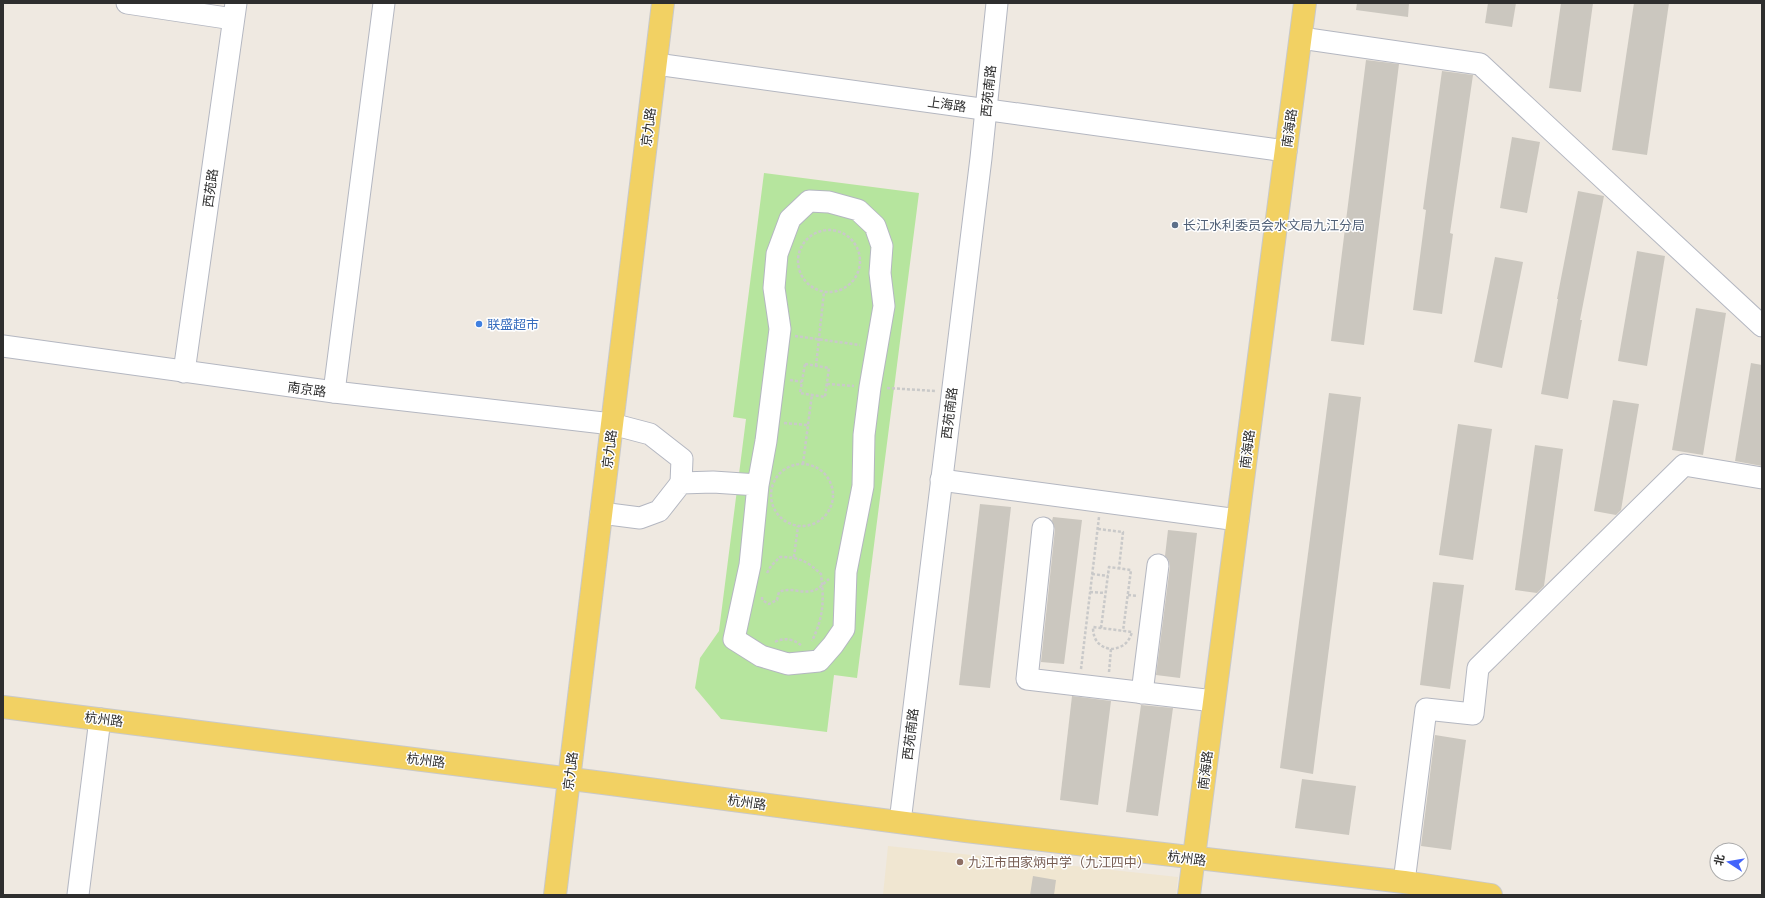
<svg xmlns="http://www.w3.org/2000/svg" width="1765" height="898" viewBox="0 0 1765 898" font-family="Quicksand,'Noto Sans SC',sans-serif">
	<rect width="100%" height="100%" fill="#efe9e1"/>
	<!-- education -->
	<path fill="#f0e6d1" d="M888,846L1178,877L1176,895H883Z"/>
	<!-- green -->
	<path fill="#b6e59e" d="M764,173L919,193L857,678L834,675L827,732L721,719L695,688L700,658L719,631L746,419L733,417Z"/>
	<!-- building -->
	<g fill="#cbc7bf">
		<path d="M1357,3H1409L1408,17L1356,10Z"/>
		<path d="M1488,3H1516L1512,27L1485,23Z"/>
		<path d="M1561,3H1593L1581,92L1549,88Z"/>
		<path d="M1634,3H1669L1647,155L1612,150Z"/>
		<path d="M1366,60L1399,64L1364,345L1331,341Z"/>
		<path d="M1442,71L1473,75L1450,233L1453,234L1442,314L1413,310L1426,210L1423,209Z"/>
		<path d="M1512,137L1540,142L1527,213L1500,208Z"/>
		<path d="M1578,191L1604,196L1580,320H1582L1568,399L1541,394L1558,299H1557Z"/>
		<path d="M1637,251L1665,256L1647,366L1618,361Z"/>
		<path d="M1495,257L1523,262L1502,368L1474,362Z"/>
		<path d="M1696,308L1726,313L1703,455L1672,450Z"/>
		<path d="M1751,363L1762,365V466L1735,461Z"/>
		<path d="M1329,393L1361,397L1313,774L1280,768Z"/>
		<path d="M1613,400L1639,404L1621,510L1616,515L1594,511Z"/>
		<path d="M1458,424L1492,429L1473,560L1439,555Z"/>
		<path d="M1535,445L1563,449L1544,586L1537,593L1515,590Z"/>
		<path d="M980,504L1011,507L990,688L959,685Z"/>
		<path d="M1053,517L1082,520L1064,664L1041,662L1055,529L1052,521Z"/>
		<path d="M1168,530L1197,533L1180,678L1156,675L1170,566L1169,561L1165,556Z"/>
		<path d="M1433,582L1464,585L1450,689L1420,685Z"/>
		<path d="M1072,696L1111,701L1098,805L1060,800Z"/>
		<path d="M1141,705L1173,708L1158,816L1126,812Z"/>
		<path d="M1435,735L1466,740L1451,850L1421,846Z"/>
		<path d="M1302,779L1356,786L1349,835L1295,828Z"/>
		<path d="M1033,876L1056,880L1054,895H1030Z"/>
	</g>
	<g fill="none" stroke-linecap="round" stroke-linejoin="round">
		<defs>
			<g id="minor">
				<path d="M127,3L233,19"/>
				<path d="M1301,38L1480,64L1762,326"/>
				<path d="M656,64L1286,151"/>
				<path d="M3,346L334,392L612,424L650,434L682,459L681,483"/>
				<path d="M184,372L236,3"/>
				<path d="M334,392L384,3"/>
				<path d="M941,480L1238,520"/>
				<path d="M601,513L640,518L659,511L681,483L713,482L758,485L750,565L734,639L761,656L788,664L819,661L833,645L844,629L846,572L863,486L864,435L870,387L884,306L880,273L882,246L875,226L858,210L829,202L809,201L790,219L777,254L774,288L780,329L766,441L758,485"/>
				<path d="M1043,528L1027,679L1214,701"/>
				<path d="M1142,693L1158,565"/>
				<path d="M900,822L981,158L997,3"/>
				<path d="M1404,882L1426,709L1473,714L1478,668L1684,465L1762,478"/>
				<path d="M78,895L100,719"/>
			</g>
			<g id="major">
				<path d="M3,707L611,784L966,831L1404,882L1491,895"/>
				<path d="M555,895L663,3"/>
				<path d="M1189,895L1305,3"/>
			</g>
		</defs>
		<!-- minor casing -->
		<use href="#minor" stroke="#b4b7c1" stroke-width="23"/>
		<!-- major casing -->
		<use href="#major" stroke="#c9c9c9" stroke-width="24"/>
		<!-- path -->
		<g stroke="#c9c9c9" stroke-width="2.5" stroke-dasharray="3 2" stroke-linecap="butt">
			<circle cx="829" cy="261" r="31"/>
			<path d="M795,336L860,345"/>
			<path d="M805,364L829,368L825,397L800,393Z"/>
			<path d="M816,366L824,292"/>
			<path d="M790,380L802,382"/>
			<path d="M827,384L854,386"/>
			<path d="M887,388L936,391"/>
			<path d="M784,423L808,425"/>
			<circle cx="802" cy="495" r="31"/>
			<path d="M803,464L812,394"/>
			<path d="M1098,529L1123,532L1119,568"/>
			<path d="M794,557L798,526"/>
			<path d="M767,573L771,566L780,557C799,557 807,561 821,574C824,600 824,616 812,641"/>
			<path d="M1092,574L1108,576"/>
			<path d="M1090,592L1105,593"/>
			<path d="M1128,595L1138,596"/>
			<path d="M762,597V600L769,604L777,600L779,592C791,586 805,596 817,589C821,587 825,582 829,579"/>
			<path d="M1101,628L1109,567L1131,570L1123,631"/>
			<path d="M775,642C785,637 792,639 801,645"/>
			<path d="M1081,669L1099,517"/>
			<path d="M1109,672L1111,649C1099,647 1093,640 1093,627L1132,632C1129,643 1122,648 1111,649"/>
		</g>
		<!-- minor -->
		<use href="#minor" stroke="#fff" stroke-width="21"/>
		<!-- major -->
		<use href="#major" stroke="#f2d163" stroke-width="22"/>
	</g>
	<!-- markers -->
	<circle fill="#5c6f8a" stroke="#fff" stroke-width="1.5" cx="1175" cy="225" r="4"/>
	<circle fill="#3f7fe0" stroke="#fff" stroke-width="1.5" cx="479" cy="324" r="4"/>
	<circle fill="#8d6e63" stroke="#fff" stroke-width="1.5" cx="960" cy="862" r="4"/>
	<g text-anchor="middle" stroke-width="3" stroke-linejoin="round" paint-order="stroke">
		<!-- street labels -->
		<g font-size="13" fill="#2e2e2e" stroke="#fff">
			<text transform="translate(988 91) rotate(-84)" y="5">西苑南路</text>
			<text transform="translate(947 104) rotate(8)" y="5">上海路</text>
			<text transform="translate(648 127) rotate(-83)" y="5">京九路</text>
			<text transform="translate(1289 128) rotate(-82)" y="5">南海路</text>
			<text transform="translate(210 188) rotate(-82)" y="5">西苑路</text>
			<text transform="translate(307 389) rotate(8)" y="5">南京路</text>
			<text transform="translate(949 413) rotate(-83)" y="5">西苑南路</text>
			<text transform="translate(609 449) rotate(-83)" y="5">京九路</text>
			<text transform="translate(1247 449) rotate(-83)" y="5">南海路</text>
			<text transform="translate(104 719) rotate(7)" y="5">杭州路</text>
			<text transform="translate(910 734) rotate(-83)" y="5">西苑南路</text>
			<text transform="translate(426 760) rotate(7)" y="5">杭州路</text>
			<text transform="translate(1205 770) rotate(-83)" y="5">南海路</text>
			<text transform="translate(570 771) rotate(-83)" y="5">京九路</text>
			<text transform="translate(747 802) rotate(8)" y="5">杭州路</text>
			<text transform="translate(1187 858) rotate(7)" y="5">杭州路</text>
		</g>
		<!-- service labels -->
		<g font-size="13" fill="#4e5e75" stroke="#fff" text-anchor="start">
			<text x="1183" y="230">长江水利委员会水文局九江分局</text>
		</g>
		<!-- shop labels -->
		<g font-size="13" fill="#366cbe" stroke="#fff" text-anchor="start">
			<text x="487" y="329">联盛超市</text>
		</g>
		<!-- education labels -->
		<g font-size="13" fill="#785e54" stroke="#fff" text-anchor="start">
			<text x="968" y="867">九江市田家炳中学（九江四中）</text>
		</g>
	</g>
	<!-- border -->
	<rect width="1765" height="898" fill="none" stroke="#2e2e2e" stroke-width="8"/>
	<!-- north arrow -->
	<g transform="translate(1729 862) rotate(282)"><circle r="19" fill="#ffffff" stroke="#ababab"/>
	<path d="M0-3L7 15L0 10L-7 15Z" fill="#4264fb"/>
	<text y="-6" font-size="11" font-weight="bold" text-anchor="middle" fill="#2e2e2e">北</text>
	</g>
</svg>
